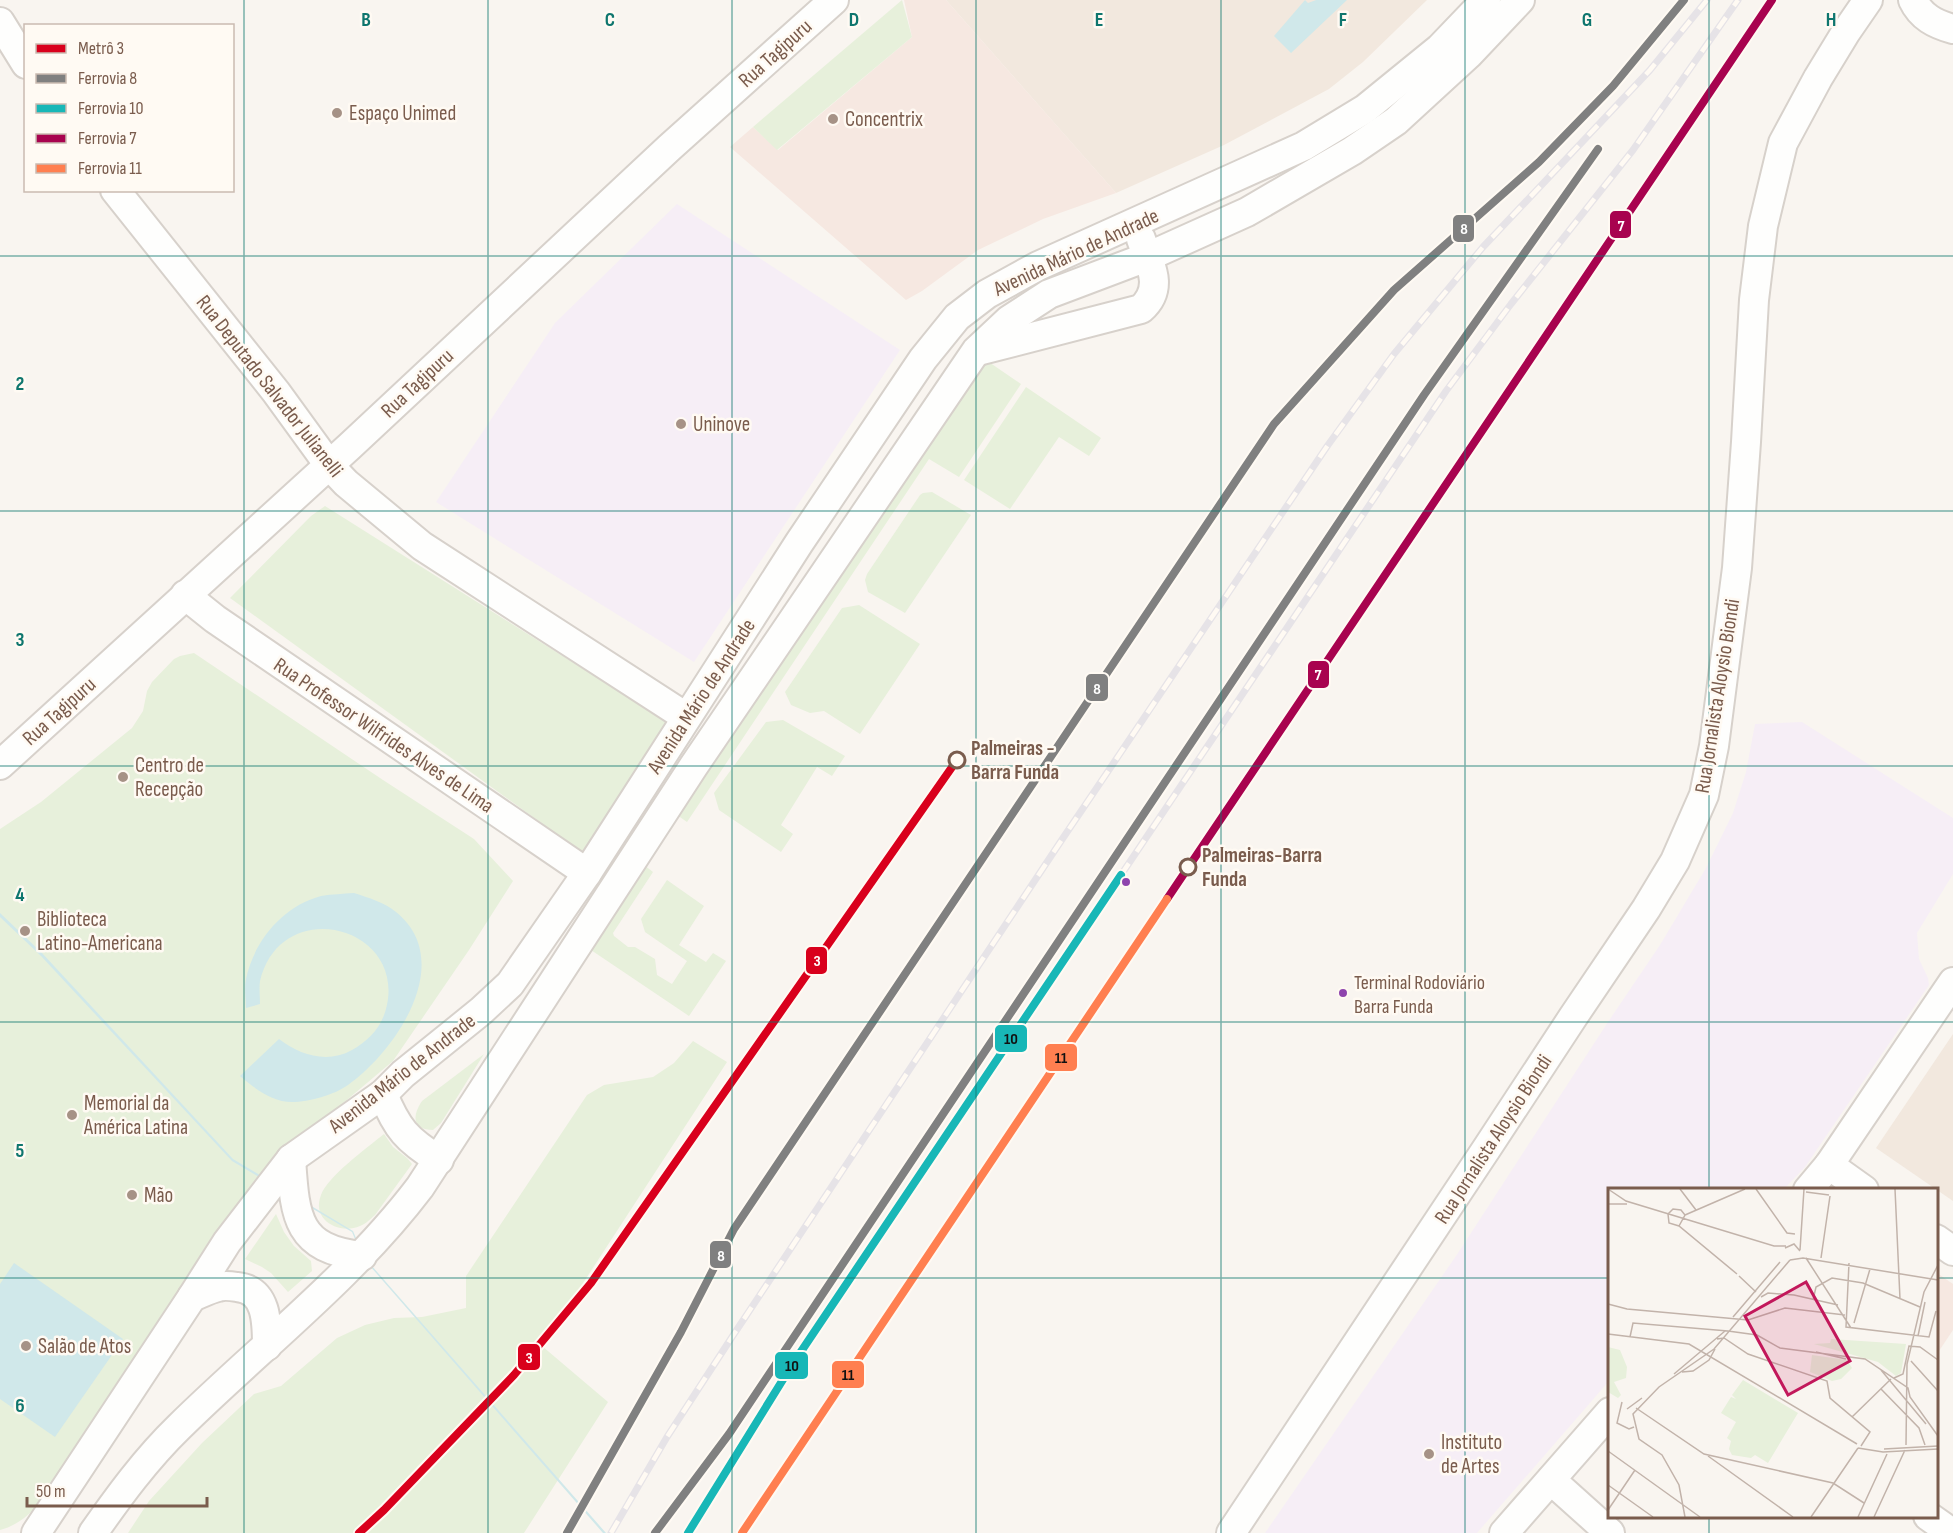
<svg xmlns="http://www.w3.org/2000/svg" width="1953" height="1533" viewBox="0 0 1953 1533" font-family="'Sofia Sans Condensed',sans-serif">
	<rect width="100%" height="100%" fill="#f9f5f0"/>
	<!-- residential -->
	<g fill="#f2e8de">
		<path d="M946,0H1427L1363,62L1329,89L1224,145L1116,193Z"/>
		<path d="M1953,1034V1201L1876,1148Z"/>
	</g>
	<!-- commercial -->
	<g fill="#f6e8e1">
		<path d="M904,0H946L1116,193L1043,219L978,250L922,291L906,300L730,147L753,127L778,150L912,37Z"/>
		<path d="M1937,1273L1953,1284V1330L1937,1354Z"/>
	</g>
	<!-- education -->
	<g fill="#f6eef6">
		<path d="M677,204L900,350L694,662L436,502L555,323Z"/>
		<path d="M1802,722L1953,818V874L1917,933L1919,959L1928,978L1929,985L1805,1167L1784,1189L1610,1190L1609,1381L1477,1533H1265L1456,1256L1608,1022L1660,945L1706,868L1733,813L1746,772L1755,724Z"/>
	</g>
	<!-- green -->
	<g fill="#e7f0db">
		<path d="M902,0L912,37L777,150L753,127Z"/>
		<path d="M983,358L1021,384L959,477L929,459L687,822L677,815Z"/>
		<path d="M1026,387L1101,438L1089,456L1059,437L1010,509L964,480Z"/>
		<path d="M932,492L971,515L905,613L868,592L865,580L867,574L920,495L923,493Z"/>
		<path d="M325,506L669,723L584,854L230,598L311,516Z"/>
		<path d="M859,605L920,644L860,734L824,711L810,713L791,705L785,692L842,608Z"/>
		<path d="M194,653L383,780L474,839L513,881L469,950L393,1061L303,1137L44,1499C31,1513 19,1525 0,1530V829L41,802L132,728L143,711L147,691L152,682L174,659L180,656Z"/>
		<path d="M783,720L845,756L832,776L817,767L781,825L793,834L781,852L719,810L714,793L766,722Z"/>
		<path d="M644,865L653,872L613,933L614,936L628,947H635L655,959L657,975L672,984L687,961L645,932L641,919L667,880L704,906L679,945L706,962L713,953L726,961L689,1016L588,948Z"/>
		<path d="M693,1041L727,1062L542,1346L608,1402L524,1533H128L149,1501L202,1443L254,1394L281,1386L337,1338L365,1325L394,1318L422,1317L466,1308V1276L587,1095L604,1085L653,1077L674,1063Z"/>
		<path d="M484,1054L441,1123L433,1130C412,1130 412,1116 422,1101Z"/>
		<path d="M384,1134L393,1147L407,1158L412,1164L375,1215C370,1219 366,1224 360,1226C339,1235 311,1220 321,1195C328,1176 367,1148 384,1134Z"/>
		<path d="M276,1214L284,1232L294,1246L311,1261L312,1271L288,1292L271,1273L262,1267L245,1259Z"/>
	</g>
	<!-- water -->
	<g fill="#d0e8ea">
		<path d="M1305,0L1308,3L1316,0H1347L1291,53L1274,36Z"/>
		<path d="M354,893C369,898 384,902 396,912C457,961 396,1051 348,1085C334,1095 309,1102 292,1102C272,1102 254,1088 240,1076L279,1039C300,1055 327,1064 352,1050C368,1041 381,1028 386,1009C408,926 281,893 260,981C259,988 260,997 260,1004L246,1008C246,999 244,988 246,979C254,941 283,906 321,896C332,894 343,894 354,893Z"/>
		<path d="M0,913L42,953L233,1159L353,1231L364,1257L606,1533H603L363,1258L352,1232L232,1161L41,956L0,917Z"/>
		<path d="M14,1263L123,1339L55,1437L0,1399V1284Z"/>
	</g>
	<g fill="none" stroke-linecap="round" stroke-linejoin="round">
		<defs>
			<g id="minor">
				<path d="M1913,0C1921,17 1935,24 1953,29"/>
				<path d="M0,22L26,64"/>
				<path d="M115,190L276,392L329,465L346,483L422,546L686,717"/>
				<path d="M978,351L1141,309C1165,288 1150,264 1141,239"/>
				<path d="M185,595L215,619L587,873"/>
				<path d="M0,765L350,446L669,148L834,0"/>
				<path d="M383,1094C397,1129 407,1140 439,1160"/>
				<path d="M291,1159C295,1216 296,1249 362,1256"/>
				<path d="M1829,1165L1864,1190"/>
				<path d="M1808,1190L1829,1165L1953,982"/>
				<path d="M1936,1239L1953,1251"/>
				<path d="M192,1297C200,1294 209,1289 218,1287C224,1285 231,1286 237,1287C267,1290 267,1322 267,1346"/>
				<path d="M1551,1480L1610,1533"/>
				<path d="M1928,1516L1952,1533"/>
				<path d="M36,1533L192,1297L227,1242L291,1159L383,1094L403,1074L481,1011L510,984L587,873L799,543L923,359L957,317L987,294L1038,266L1304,146L1365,109L1440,48L1486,0"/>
				<path d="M93,1533C119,1496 146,1459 179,1427C259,1348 351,1278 420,1187L693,767L976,351L1009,320L1049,294L1147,257L1247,212L1352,151L1396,121L1469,54L1520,0"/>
				<path d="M1231,1533L1487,1148L1573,1017L1646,909L1675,861L1704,795L1714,746L1737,568L1746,442L1754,300L1763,226L1783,143L1818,78L1846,32L1868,0"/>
				<path d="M1504,1533L1610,1412"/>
			</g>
		</defs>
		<!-- minor casing -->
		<use href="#minor" stroke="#d7d1cb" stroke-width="32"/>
		<!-- minor -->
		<use href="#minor" stroke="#fefefd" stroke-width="28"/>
		<defs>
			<g id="rail">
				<path d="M1121,875L1446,391L1511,304L1633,150L1738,0"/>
				<path d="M611,1533L667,1437L732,1337L1063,838L1328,445L1394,354L1483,247L1650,70L1707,0"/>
			</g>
		</defs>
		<!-- rail casing -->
		<use href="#rail" stroke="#e6e3e7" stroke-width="7"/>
		<!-- rail -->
		<use href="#rail" stroke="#fffaf3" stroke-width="4.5" stroke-dasharray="14" stroke-linecap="butt"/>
		<defs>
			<g id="rail-1">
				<path d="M567,1533L681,1332L734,1229L1274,424L1394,290L1539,162L1613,86L1684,0"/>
				<path d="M655,1533L729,1434L1424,395L1598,149"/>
			</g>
			<path id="rail-2" d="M688,1533L792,1365L1121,875"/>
			<path id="rail-3" d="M1167,899L1772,0"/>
			<path id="rail-4" d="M742,1533L1167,899"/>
		</defs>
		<!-- rail-1 casing -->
		<use href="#rail-1" stroke="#fffaf3" stroke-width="12"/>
		<!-- rail-2 casing -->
		<use href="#rail-2" stroke="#fffaf3" stroke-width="12"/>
		<!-- rail-3 casing -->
		<use href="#rail-3" stroke="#fffaf3" stroke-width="12"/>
		<!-- rail-4 casing -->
		<use href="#rail-4" stroke="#fffaf3" stroke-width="12"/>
		<!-- rail-1 -->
		<use href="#rail-1" stroke="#808080" stroke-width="8"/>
		<!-- rail-2 -->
		<use href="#rail-2" stroke="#18b7b7" stroke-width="8"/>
		<!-- rail-3 -->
		<use href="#rail-3" stroke="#a8034f" stroke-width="8"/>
		<!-- rail-4 -->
		<use href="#rail-4" stroke="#ff7f50" stroke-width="8"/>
		<defs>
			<path id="metro-1" d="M359,1533L384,1510L514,1375L591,1283L957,760"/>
		</defs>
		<!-- metro-1 casing -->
		<use href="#metro-1" stroke="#fffaf3" stroke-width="12"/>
		<!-- metro-1 -->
		<use href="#metro-1" stroke="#d9001c" stroke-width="8"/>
	</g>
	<!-- grid -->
	<path fill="none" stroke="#0f766e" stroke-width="1.5" stroke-opacity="0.55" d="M244,0V1533M488,0V1533M732,0V1533M976,0V1533M1221,0V1533M1465,0V1533M1709,0V1190M0,256H1953M0,511H1953M0,766H1953M0,1022H1953M0,1278H1610M1936,1278H1953M1709,1516V1533"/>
	<!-- markers -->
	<g fill="#a69286" stroke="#fffaf3" stroke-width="2">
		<circle cx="337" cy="113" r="6"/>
		<circle cx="833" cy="119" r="6"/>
		<circle cx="681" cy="424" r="6"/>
		<circle cx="123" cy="777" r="6"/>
		<circle cx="25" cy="931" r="6"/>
		<circle cx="72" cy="1115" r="6"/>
		<circle cx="132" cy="1195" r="6"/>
		<circle cx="26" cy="1346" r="6"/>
		<circle cx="1429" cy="1454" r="6"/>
	</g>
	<g fill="#fffaf3" stroke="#7a5c4d" stroke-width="3">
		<circle cx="957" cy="760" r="8"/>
		<circle cx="1188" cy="867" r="8"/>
	</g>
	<g fill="#8e44ad" stroke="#fffaf3" stroke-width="2">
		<circle cx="1126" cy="882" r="5"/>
		<circle cx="1343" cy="993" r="5"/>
	</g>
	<g text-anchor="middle" stroke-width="5" stroke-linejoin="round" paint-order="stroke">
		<!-- bus labels -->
		<g font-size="20" fill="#7a5c4d" stroke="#fffaf3" text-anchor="start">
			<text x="1354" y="989">Terminal Rodoviário<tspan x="1354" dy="24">Barra Funda</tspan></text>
		</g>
		<!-- street labels -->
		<g font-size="21" fill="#7a5c4d" stroke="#fffaf3">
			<text transform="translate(775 53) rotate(-42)" y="7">Rua Tagipuru</text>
			<text transform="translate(1076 252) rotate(-25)" y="7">Avenida Mário de Andrade</text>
			<text transform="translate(417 383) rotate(-43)" y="7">Rua Tagipuru</text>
			<text transform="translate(270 386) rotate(52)" y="7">Rua Deputado Salvador Julianelli</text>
			<text transform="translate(701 696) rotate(-57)" y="7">Avenida Mário de Andrade</text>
			<text transform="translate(1717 696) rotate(-81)" y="7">Rua Jornalista Aloysio Biondi</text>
			<text transform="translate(59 711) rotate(-42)" y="7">Rua Tagipuru</text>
			<text transform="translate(384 735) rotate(34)" y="7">Rua Professor Wilfrides Alves de Lima</text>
			<text transform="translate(402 1073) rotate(-38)" y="7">Avenida Mário de Andrade</text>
			<text transform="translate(1493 1139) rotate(-57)" y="7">Rua Jornalista Aloysio Biondi</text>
		</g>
		<!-- poi labels -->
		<g font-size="21" fill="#7a5c4d" stroke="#fffaf3" text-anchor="start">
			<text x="349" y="120">Espaço Unimed</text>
			<text x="845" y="126">Concentrix</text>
			<text x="693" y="431">Uninove</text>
			<text x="135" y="772">Centro de<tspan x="135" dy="24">Recepção</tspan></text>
			<text x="37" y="926">Biblioteca<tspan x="37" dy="24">Latino-Americana</tspan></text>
			<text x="84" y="1110">Memorial da<tspan x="84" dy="24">América Latina</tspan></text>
			<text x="144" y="1202">Mão</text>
			<text x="38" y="1353">Salão de Atos</text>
			<text x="1441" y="1449">Instituto<tspan x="1441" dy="24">de Artes</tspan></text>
		</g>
		<!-- stop labels -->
		<g font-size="21" font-weight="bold" fill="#7a5c4d" stroke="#fffaf3" text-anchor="start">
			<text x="971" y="755">Palmeiras -<tspan x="971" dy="24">Barra Funda</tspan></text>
			<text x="1202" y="862">Palmeiras-Barra<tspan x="1202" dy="24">Funda</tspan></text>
		</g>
	</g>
	<!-- overview -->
	<g transform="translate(1608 1188)">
		<rect width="330" height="330" fill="#f9f5f0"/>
		<path d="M223,151L298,156L293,185L288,188L270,174L206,156L222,155ZM0,159L12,162L19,179L18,190L6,194L13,207L10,210L0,204ZM204,167L239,172L244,180L233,191L224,193L202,184ZM135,192L190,225L160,275L147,267L143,270L124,267L121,261L123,253L119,250L128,234L113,225L123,209L128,211L124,207Z" fill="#e7f0db"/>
		<path fill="none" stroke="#c2b3aa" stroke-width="1.5" d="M0,1L18,13L166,58H178M72,1L88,22M148,1L179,45L187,46M287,1L292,111M198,4L221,7M0,16H19M77,27L137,1M71,38L77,27L73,22L65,21L60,26L61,35L71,38L129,86M177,60L186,56L192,63M192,62L196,1M198,70L243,140M213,70L222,8M182,72L195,70L330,92M241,75L238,139L321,149L328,123M131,88L148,104M153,109L160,105L186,107L230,117M205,112L208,99L224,90L255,95L312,119M0,116L19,121L140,132L177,120L237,127M125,129L172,74M246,135L262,81M0,146L81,156L249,256M310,148L317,114M22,149L25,135L120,143L149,147L172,160L257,171L300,200L302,209L330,248M109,151L116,150L140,166L219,193L222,210L262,244L253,258M208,164L238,171M303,173L330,203M273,182L318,236M74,184L85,183L101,172L107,161M66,186L117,143M286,190L295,186L301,158L312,159L330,172M273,201L311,240L317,257M14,214L9,235L21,241L26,239M28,220L96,266L225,295L256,315M19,221L34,210M244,229L283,191M298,257L299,176L316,104L330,77M250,260L275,264L330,261M276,261L330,258M0,263L92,329M100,268L185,329M0,297L45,329M0,322L27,282M77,329L71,297L54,267L31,251L25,226L51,199L106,161L182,72M203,329L250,260M250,329L279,266M266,329L297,262"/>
		<path fill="#c2185b" fill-opacity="0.15" stroke="#c2185b" stroke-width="3" d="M198,94L242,173L180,207L137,128Z"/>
		<rect width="330" height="330" fill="none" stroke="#7a5c4d" stroke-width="3"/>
	</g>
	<g font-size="20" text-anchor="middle" font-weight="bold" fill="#0f766e" stroke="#fffaf3" stroke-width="5" stroke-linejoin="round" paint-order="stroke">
		<text x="366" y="26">B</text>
		<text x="610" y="26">C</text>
		<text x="854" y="26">D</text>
		<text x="1099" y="26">E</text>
		<text x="1343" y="26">F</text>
		<text x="1587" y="26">G</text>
		<text x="1831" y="26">H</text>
		<text x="20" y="390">2</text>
		<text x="20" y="646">3</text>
		<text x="20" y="901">4</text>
		<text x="20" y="1157">5</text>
		<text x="20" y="1412">6</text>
	</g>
	<g stroke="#fffaf3" stroke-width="2">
		<rect x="1609" y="210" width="23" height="29" rx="6" fill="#a8034f"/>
		<rect x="1452" y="214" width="23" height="29" rx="6" fill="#808080"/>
		<rect x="1307" y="660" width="23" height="29" rx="6" fill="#a8034f"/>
		<rect x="1085" y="673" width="24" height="29" rx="6" fill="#808080"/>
		<rect x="805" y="946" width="23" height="29" rx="6" fill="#d9001c"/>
		<rect x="994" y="1024" width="34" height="29" rx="6" fill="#18b7b7"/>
		<rect x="1044" y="1043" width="34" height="29" rx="6" fill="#ff7f50"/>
		<rect x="709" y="1240" width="23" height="29" rx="6" fill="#808080"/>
		<rect x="517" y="1343" width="24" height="28" rx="6" fill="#d9001c"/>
		<rect x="774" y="1351" width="35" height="29" rx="6" fill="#18b7b7"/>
		<rect x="831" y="1360" width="34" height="29" rx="6" fill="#ff7f50"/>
	</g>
	<g font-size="16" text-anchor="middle" font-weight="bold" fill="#fff">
		<text x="1621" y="231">7</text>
		<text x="1464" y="234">8</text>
		<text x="1318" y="680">7</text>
		<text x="1097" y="694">8</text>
		<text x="817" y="966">3</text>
		<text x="721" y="1261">8</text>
		<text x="529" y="1363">3</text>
	</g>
	<g font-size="16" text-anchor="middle" font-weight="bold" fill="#111">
		<text x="1011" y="1044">10</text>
		<text x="1061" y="1063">11</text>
		<text x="792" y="1371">10</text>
		<text x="848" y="1380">11</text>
	</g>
	<!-- legend -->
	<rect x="24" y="24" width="210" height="168" fill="#fffaf3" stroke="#cabbb1" stroke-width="1.5"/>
	<rect x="36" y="44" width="30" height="9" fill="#d9001c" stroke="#cabbb1" stroke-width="1.5"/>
	<text x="78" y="54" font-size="18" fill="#7a5c4d">Metrô 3</text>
	<rect x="36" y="74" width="30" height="9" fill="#808080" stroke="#cabbb1" stroke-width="1.5"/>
	<text x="78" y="84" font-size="18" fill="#7a5c4d">Ferrovia 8</text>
	<rect x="36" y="104" width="30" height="9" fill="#18b7b7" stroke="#cabbb1" stroke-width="1.5"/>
	<text x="78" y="114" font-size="18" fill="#7a5c4d">Ferrovia 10</text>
	<rect x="36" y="134" width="30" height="9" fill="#a8034f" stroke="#cabbb1" stroke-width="1.5"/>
	<text x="78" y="144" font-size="18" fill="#7a5c4d">Ferrovia 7</text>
	<rect x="36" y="164" width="30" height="9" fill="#ff7f50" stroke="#cabbb1" stroke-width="1.5"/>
	<text x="78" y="174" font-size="18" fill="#7a5c4d">Ferrovia 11</text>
	<!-- scale -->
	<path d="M27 1497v9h180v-9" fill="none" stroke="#7a5c4d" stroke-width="3"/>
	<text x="36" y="1497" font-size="18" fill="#7a5c4d" stroke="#fffaf3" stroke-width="4.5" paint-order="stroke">50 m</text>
</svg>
